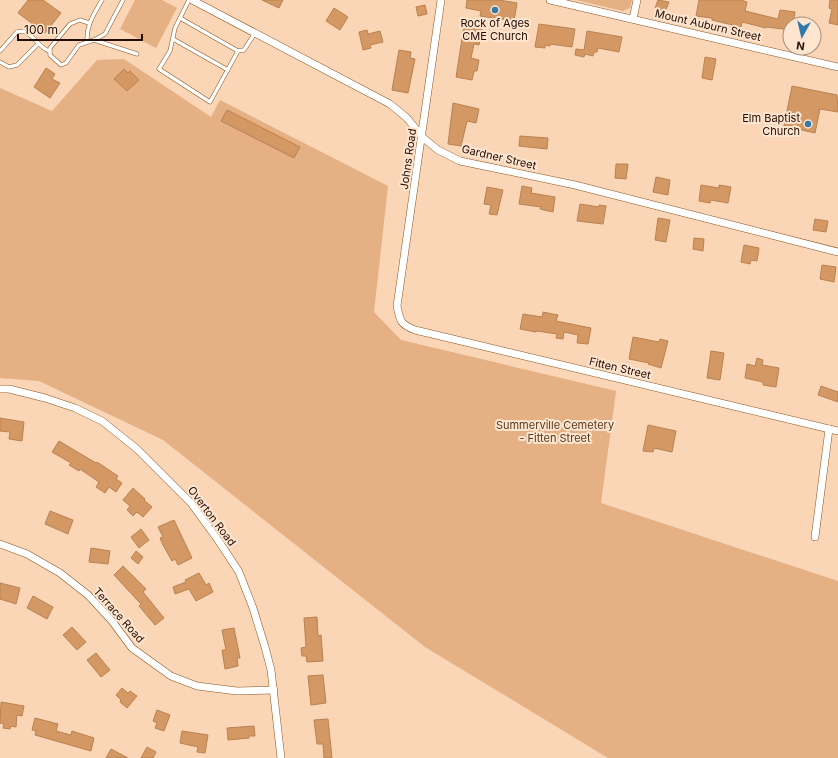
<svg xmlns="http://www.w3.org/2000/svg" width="838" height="758" viewBox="0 0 838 758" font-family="Inter,sans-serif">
	<rect width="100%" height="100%" fill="#fad5b6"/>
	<!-- green -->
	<g fill="#e5b083">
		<path d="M135,0H162L177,8L156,48L120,29Z"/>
		<path d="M576,0H632L630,8L623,11Z"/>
		<path d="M124,59L211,117L220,100L388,186L374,312L401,340L616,391L601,503L838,581V758H608L425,647L163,440L39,381L0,378V88L52,111L97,60Z"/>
	</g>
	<!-- building -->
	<g fill="#d39864" stroke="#bb824f">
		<path d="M28,0H43L61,13L45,33L18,13Z"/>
		<path d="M262,0H283L279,8Z"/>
		<path d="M467,0H499L517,3L514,21L480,16L481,11L466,8Z"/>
		<path d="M658,0L669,2L665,12L655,8Z"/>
		<path d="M699,0H740L747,2L745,11L778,19L780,10L795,12L793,24H790V30L767,27L766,28L742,22L741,27L712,20V18L696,16Z"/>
		<path d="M830,0H838V25L829,23L832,9L829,8Z"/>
		<path d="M425,5L427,14L418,16L416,7Z"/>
		<path d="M334,8L348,17L340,30L326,21Z"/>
		<path d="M539,24L575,29L572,47L550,44V46L545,45V48L535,47Z"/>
		<path d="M464,26L482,29L479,45L474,44L471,58L479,60L477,71H474L472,80L456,77Z"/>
		<path d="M367,30L368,34L380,31L383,42L370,45L371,48L363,50L359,32Z"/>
		<path d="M587,31L622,37L619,52L598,48L597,52H594L593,56L585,54L584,57L575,55L576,49L584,50Z"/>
		<path d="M399,50L411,52L410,58L415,59L408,93L392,90Z"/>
		<path d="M705,57L716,59L712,80L702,78Z"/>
		<path d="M46,68L55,74L52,79L60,83L50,98L34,87Z"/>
		<path d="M124,69L128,73L130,71L139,80L127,91L114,79Z"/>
		<path d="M792,86L837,95L838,112L820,109L815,133L784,126Z"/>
		<path d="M453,103L479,109L476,123L467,121L461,146L448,144Z"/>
		<path d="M227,110L300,147L294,158L221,121Z"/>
		<path d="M520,136L548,138L547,149L519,146Z"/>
		<path d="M616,164H628L626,179L615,178Z"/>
		<path d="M656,177L670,180L668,195L653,192Z"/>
		<path d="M701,185L719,188V185L731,187L728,203L711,200L710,203L699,201Z"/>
		<path d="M522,186L532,188L531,193L555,197L553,212L540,209L541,207L519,204Z"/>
		<path d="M487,187L503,190L497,215L489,214L491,205L484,204Z"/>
		<path d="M580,204L599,207V205L606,206L603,224L577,221Z"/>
		<path d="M658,218L670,220L666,242L655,240Z"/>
		<path d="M815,219L828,221L826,232L813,230Z"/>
		<path d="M694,238L704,239L703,251L693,249Z"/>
		<path d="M744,245L759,248L757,261L751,260L750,264L741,262Z"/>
		<path d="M822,265L836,267L834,282L820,279Z"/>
		<path d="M543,312L558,315L556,321L591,328L588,344L577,343L578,335L564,332L563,339L556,338L557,334L537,331L536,332L520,329L523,314L542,317Z"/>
		<path d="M633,337L659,342L660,339L668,341L661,368L648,364L649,363L629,359Z"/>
		<path d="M711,351L724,353L720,380L707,378Z"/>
		<path d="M757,358L763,360L762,365L779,368L776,387L763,385V382L745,378L747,364L755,366Z"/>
		<path d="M821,386L838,392V402L818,395Z"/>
		<path d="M0,418L24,422L22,441L9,439L10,432L0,431Z"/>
		<path d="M648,425L676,431L672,452L654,448L653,452L643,451Z"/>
		<path d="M59,441L96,463L97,462L118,476L116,479L122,483L116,492L109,487L105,493L96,487L99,482L80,469L79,471L69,465L71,463L52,452Z"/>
		<path d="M133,488L145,499L144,500L152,507L143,517L137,512L133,516L127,510L130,506L123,500Z"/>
		<path d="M50,511L73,520L68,534L45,524Z"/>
		<path d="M174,520L192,558L178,565L175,559L172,561L163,545L160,538L163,537L158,527Z"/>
		<path d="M141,529L149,540L139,548L131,537Z"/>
		<path d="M91,548L110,551L108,564L89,562Z"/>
		<path d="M136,551L143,557L138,564L131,558Z"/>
		<path d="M123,566L146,589L143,592L164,618L155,625L139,606L141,604L114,575Z"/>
		<path d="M199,573L206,585L209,583L213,592L196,601L189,589L175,594L173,587L186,582L185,580Z"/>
		<path d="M0,583L20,588L16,604L0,599Z"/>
		<path d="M33,596L53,607L47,619L27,608Z"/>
		<path d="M317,617L318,636L321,635L323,661L307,662L306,656H302L301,648L306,647L304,618Z"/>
		<path d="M72,627L86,642L77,650L63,635Z"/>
		<path d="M234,628L240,658H237L238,666L225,669L222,650H226L222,630Z"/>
		<path d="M96,653L110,670L101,677L87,660Z"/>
		<path d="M323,675L326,703L311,705L308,676Z"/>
		<path d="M122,688L128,693L130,691L137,696L127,708L120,702L121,700L116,695Z"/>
		<path d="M1,702L24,706L22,716L17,715L16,727L11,726L10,729L3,728L4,724L0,723Z"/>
		<path d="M157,710L170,715L164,731L155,728L157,723L153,721Z"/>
		<path d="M35,718L58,724L56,731L71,735L72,731L94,738L91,751L35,735L36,731L32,730Z"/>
		<path d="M328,719L332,758H324L323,744H317L314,720Z"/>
		<path d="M254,726L255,736H249V738L228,740L227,728Z"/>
		<path d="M182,731L208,735L205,753L197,752L198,747L180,743Z"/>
		<path d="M147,747L156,752L153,758H141Z"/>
		<path d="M111,749L128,758H106Z"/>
	</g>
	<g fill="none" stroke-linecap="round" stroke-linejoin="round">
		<defs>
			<g id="lane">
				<path d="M189,0L175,28L170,51L159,69L210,102L238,51L244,50L255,33"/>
				<path d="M180,18L238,51"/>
				<path d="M89,23L80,20L70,24L50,48V55L61,65L66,63L79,45L94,40L105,34L123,0"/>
				<path d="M173,39L228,70"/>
				<path d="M94,40L137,54"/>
				<path d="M87,42C86,25 94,14 102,0"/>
				<path d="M0,51L17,32C30,27 37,47 49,51"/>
				<path d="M0,62L9,67L17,65L38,44"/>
			</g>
			<g id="street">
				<path d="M192,0L390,104L407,118L422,137L438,150L460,161L575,185L838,252"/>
				<path d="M441,0L397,306C400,321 400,324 415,330L838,431"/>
				<path d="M550,0L838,67"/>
				<path d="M633,19L637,0"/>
				<path d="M0,389H9L45,398L75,408L102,421L137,449L191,503L218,540L239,572L253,608L265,647L271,670L281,758"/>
				<path d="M815,537L829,429"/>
				<path d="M0,544L27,554L60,573L88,595L112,621L132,648L171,676L197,686L237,691L274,690"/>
			</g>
		</defs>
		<!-- lane casing -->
		<use href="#lane" stroke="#89541e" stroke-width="4.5"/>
		<!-- street casing -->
		<use href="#street" stroke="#89541e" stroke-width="8"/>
		<!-- lane -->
		<use href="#lane" stroke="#fff" stroke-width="3.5"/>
		<!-- street -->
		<use href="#street" stroke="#fff" stroke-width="7"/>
	</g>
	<!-- markers -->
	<g fill="#2e7aad" stroke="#fee5d0" stroke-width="1.5">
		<circle cx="495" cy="10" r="4"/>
		<circle cx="808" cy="124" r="4"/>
	</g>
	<g text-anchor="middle" stroke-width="4" stroke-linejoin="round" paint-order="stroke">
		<!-- poi labels -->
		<g font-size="11" fill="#230d00" stroke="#fee5d0">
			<text x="495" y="27">Rock of Ages<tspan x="495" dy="13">CME Church</tspan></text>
			<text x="800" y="122" text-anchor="end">Elm Baptist<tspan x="800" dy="13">Church</tspan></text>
		</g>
		<!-- street labels -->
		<g font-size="11" fill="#230d00" stroke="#fee5d0">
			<text transform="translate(708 25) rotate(13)" y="4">Mount Auburn Street</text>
			<text transform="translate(499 157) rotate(13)" y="4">Gardner Street</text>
			<text transform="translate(408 159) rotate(-82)" y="4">Johns Road</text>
			<text transform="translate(620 368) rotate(13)" y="4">Fitten Street</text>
			<text transform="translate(212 516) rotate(53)" y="4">Overton Road</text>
			<text transform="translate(119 615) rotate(48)" y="4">Terrace Road</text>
		</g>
		<!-- park labels -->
		<g font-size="11" fill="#58391c" stroke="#fee5d0">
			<text x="555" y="429">Summerville Cemetery<tspan x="555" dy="13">- Fitten Street</tspan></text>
		</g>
	</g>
	<!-- north arrow -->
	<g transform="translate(802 36) rotate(188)"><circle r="19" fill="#fee5d0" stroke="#a68f7d"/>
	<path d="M0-3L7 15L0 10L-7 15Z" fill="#2e7aad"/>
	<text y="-6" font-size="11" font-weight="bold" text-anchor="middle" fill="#230d00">N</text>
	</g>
	<!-- scale -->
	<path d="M18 34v6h124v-6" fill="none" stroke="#230d00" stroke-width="2"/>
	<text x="24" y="34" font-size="12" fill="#230d00" stroke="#fee5d0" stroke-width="3" paint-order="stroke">100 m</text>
</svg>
